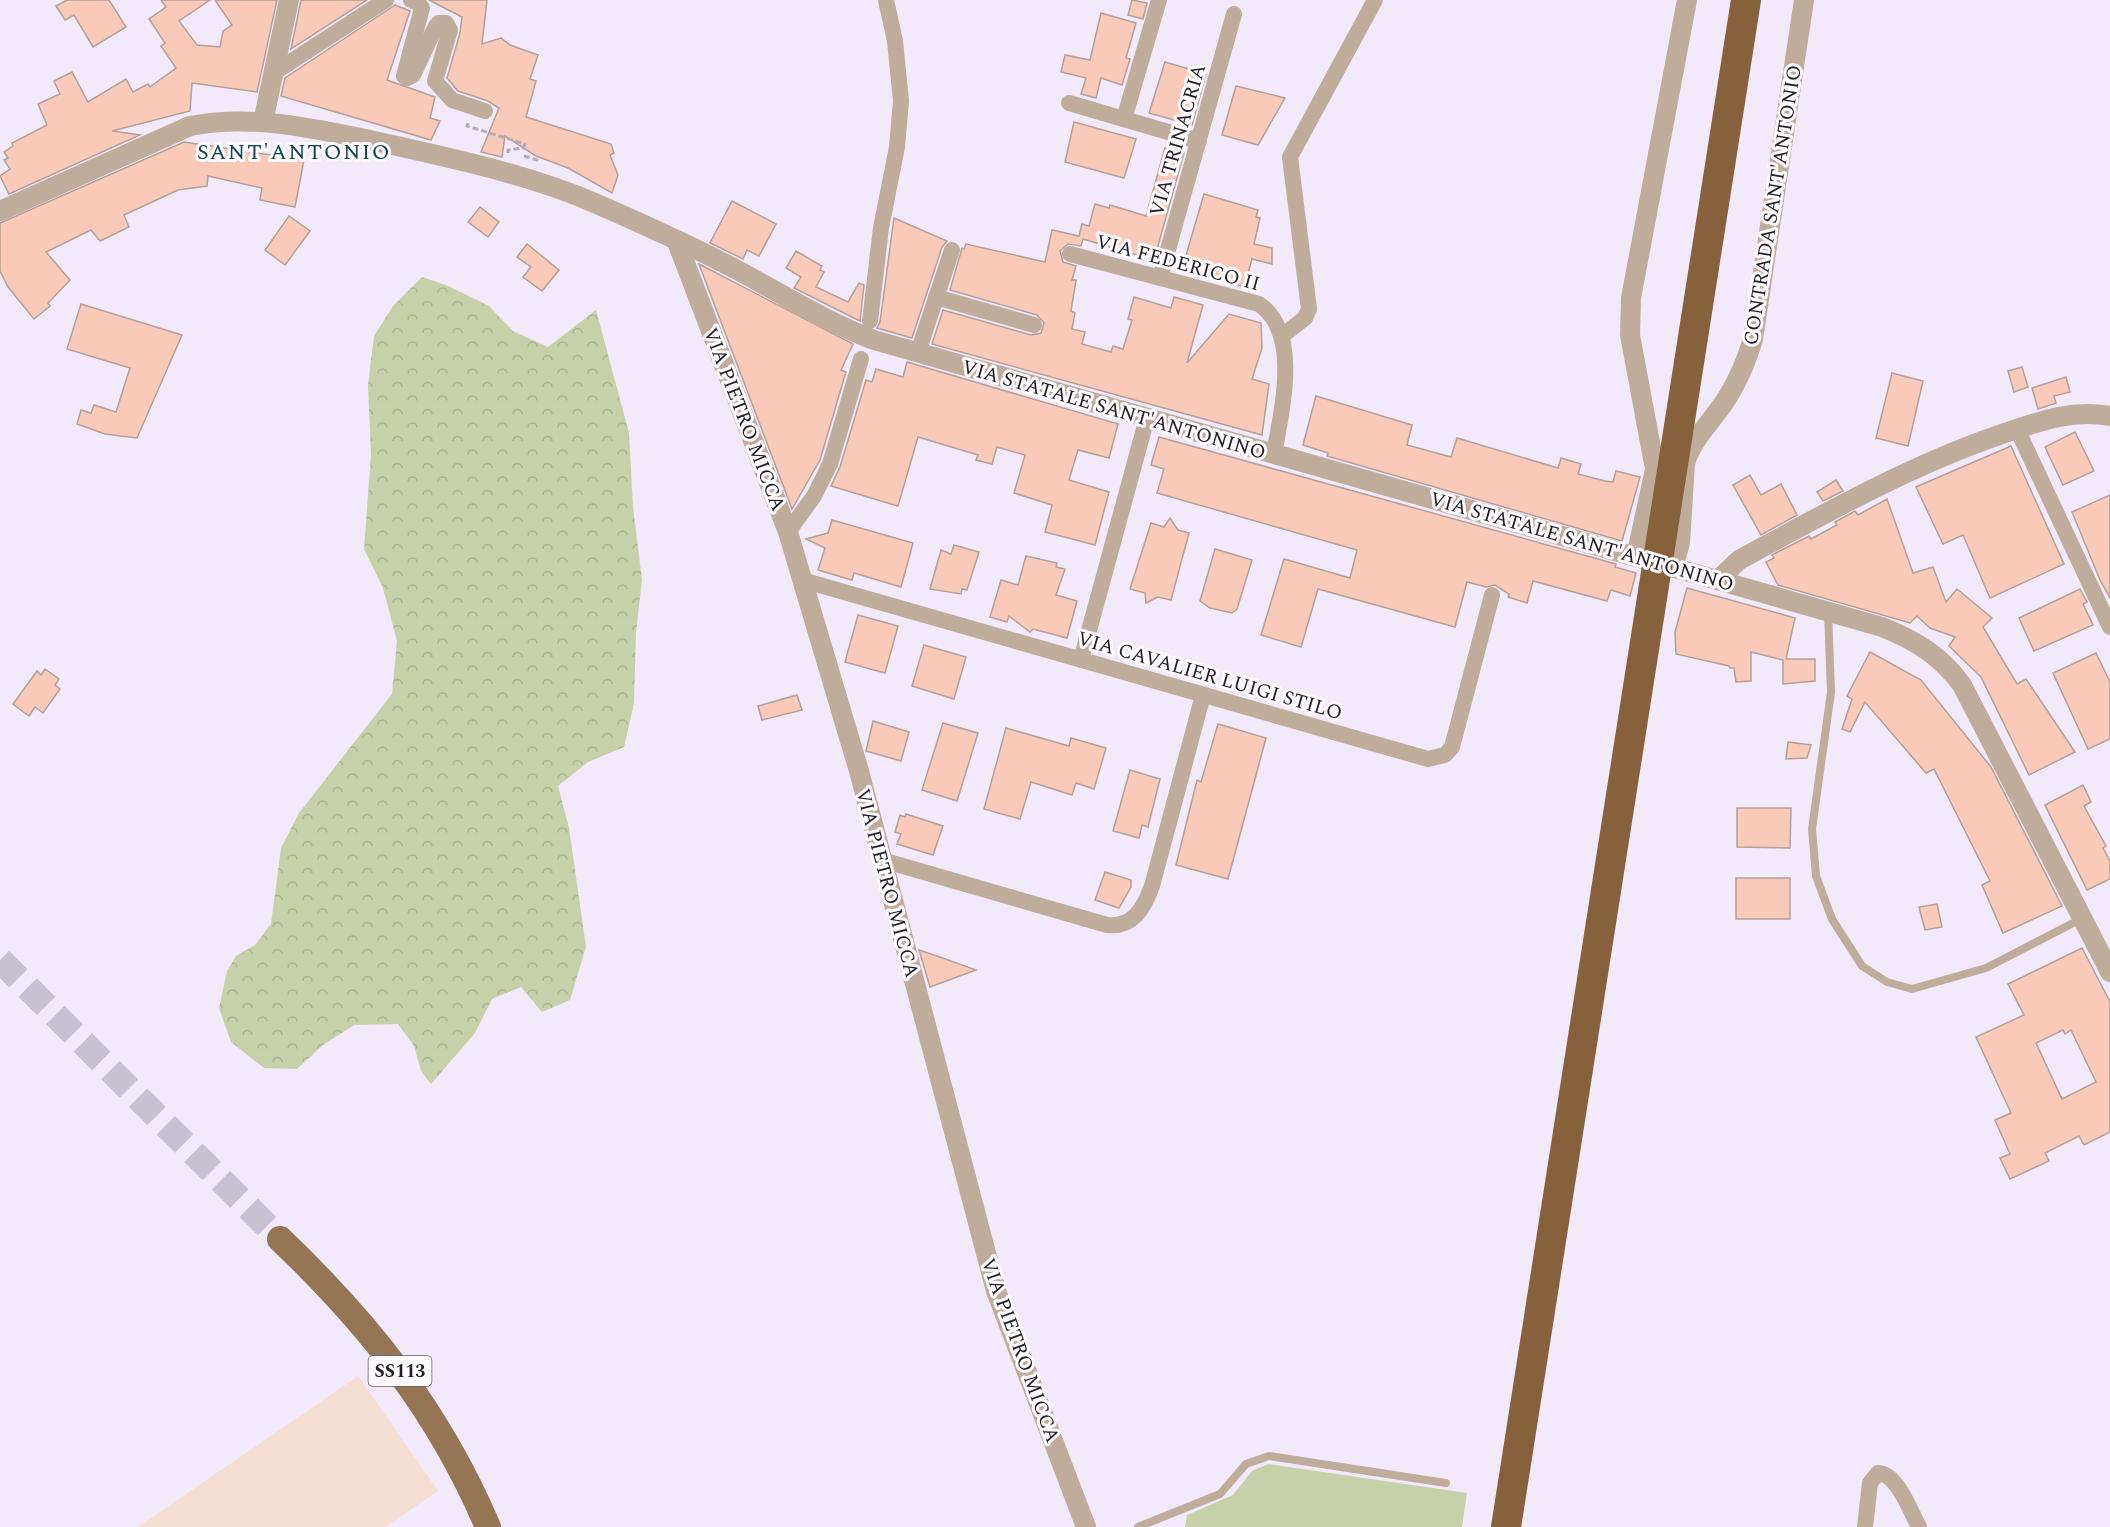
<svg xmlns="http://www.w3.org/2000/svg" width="2110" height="1527" viewBox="0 0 2110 1527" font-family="Spectral,serif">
	<defs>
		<pattern id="forest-crowns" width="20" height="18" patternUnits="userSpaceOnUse" patternTransform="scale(1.5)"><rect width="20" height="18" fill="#c6d1aa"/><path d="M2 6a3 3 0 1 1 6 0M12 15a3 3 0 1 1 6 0" fill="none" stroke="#aab392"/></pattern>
	</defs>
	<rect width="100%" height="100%" fill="#f2e9fb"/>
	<!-- commercial -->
	<path fill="#f5ded2" d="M358,1376L438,1491L385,1527H138Z"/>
	<!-- forest -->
	<path fill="url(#forest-crowns)" d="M422,277L446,285L489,306L513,331L548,347L596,310L629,433L633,507L642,580L636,631L634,703L624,747L588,762L558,786L569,828L586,947L570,1000L542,1012L521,987L492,999L475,1033L431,1084L421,1071L414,1046L398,1024L354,1025L323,1045L297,1069L264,1068L231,1042L219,1008L227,971L236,956L255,945L271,924L281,848L299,813L392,694L397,641L383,588L364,549L371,455L368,385L374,336L393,306Z"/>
	<!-- garden -->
	<path fill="#c6d1aa" d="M1268,1464L1467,1493L1462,1527H1185L1187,1515L1233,1495L1252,1471Z"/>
	<!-- building -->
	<g fill="#f9cab9" stroke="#b3a098" stroke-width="1.5" fill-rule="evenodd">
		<path d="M67,0H109L126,27L93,47L74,15L65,20L56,6Z"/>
		<path d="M161,0H210L179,21L197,45L220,47L223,31L232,25L215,0H277L257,92L192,83L190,111L112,131L140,135L9,194L0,176L10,169L4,160L8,158L4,152L13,146L12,143L47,125L38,104L60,94L54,81L72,72L88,102L126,79L133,92L148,84L150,87L176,68L161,46L165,43L149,19L166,7Z"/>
		<path d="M301,0H367L291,49Z"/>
		<path d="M429,0H487L482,44L501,38L510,45L538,55L530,79L536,81L526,117L611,144L614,153L610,155L618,175L612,193L568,168L536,156L505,136L502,157L481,152L499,108L488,101L458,91L447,78L460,33L462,17Z"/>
		<path d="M1132,0L1147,3L1143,19L1128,15Z"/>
		<path d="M395,5L410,11L387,80L435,97L430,118L440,121L431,140L281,96L285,78Z"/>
		<path d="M1101,13L1136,23L1126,58L1130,59L1122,85L1101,78L1096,98L1081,94L1086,78L1061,72L1065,55L1090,60Z"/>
		<path d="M1165,62L1206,74L1192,125L1149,113Z"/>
		<path d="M1236,86L1285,98L1258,145L1222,135Z"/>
		<path d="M1074,122L1136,139L1124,178L1065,162Z"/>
		<path d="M184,142L304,160L295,207L260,200L262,188L208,176L207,186L178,190L124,215L129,227L100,241L91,230L46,252L70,280L48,303L50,306L34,319L8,287L0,271V223Z"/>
		<path d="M1165,148L1184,153L1154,260L1083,239L1081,246L1068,244L1060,251L1063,262L1076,266L1072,280H1076L1071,311L1075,313L1072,329L1085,332L1082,344L1111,352L1113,346L1123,349L1132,320L1128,319L1134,297L1171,308L1174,297L1203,305L1187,363L1229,314L1261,323L1262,348L1252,379L1269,384L1262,435L932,344L943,310L1031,335L1041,333L1044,323L1037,315L950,290L962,248L964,249L966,244L1045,262L1052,230L1079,236L1082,224L1089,226L1095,204L1109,208L1110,205L1146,216Z"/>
		<path d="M1204,194L1258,210L1256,217L1260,218L1254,244L1272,248V264L1252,259L1244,287L1182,269Z"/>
		<path d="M732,201L776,224L759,256L747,250L743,259L710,243Z"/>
		<path d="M480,207L499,222L488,237L468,222Z"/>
		<path d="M289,216L310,231L285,265L265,250Z"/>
		<path d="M894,218L947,241L942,247L912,338L877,328L880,322Z"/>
		<path d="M527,244L559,270L542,291L523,277L531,267L517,257Z"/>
		<path d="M796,251L822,266L820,270L824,272L816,287L848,302L859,283L864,285L860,321L794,288L801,277L786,268Z"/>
		<path d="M699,264L853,344L841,370L846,372L820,460L792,509Z"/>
		<path d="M81,304L182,335L137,438L105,434L77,424L81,410L91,413L94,405L116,412L130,368L67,349Z"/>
		<path d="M907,362L1118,424L1109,458L1078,450L1069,480L1109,492L1095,545L1045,532L1052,505L1014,493L1025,455L997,447L992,464L976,460L978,455L918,437L898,506L831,486L840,467L866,380L872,382L876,369L903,377Z"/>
		<path d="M2022,367L2028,387L2014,392L2008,371Z"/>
		<path d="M1892,373L1923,381L1908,446L1876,438Z"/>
		<path d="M2066,377L2070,392L2054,396L2056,403L2038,409L2032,388Z"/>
		<path d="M1316,396L1412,425L1407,445L1451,457L1457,438L1558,468L1561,458L1581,464L1578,474L1605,481L1613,482L1616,471L1640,477L1622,541L1327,456L1328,453L1303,445Z"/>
		<path d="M2075,432L2094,471L2063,485L2045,447Z"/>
		<path d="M1159,437L1616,564L1615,567L1636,573L1630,596L1611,590L1607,601L1533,581L1527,603L1508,597L1509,594L1495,585L1486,587L1467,582L1455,627L1318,589L1301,647L1261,635L1284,559L1350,578L1357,550L1157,493L1164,469L1151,465Z"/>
		<path d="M2011,446L2064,564L1990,598L1963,535L1943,544L1916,487Z"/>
		<path d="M1750,475L1761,495L1781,484L1797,515L1761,535L1733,485Z"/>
		<path d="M1836,480L1843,491L1823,501L1817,492Z"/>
		<path d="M2110,495V598L2100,580L2072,512Z"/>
		<path d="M1887,499L1913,573L1933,567L1946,602L1957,589L1992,618L1983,627L2017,684L2026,679L2075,752L2029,775L1981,677L1949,646L1955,637L1930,628L1917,616L1910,623L1778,585L1766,562L1774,558L1772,555L1809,536L1811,539L1837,525L1835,522L1855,511L1858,515Z"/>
		<path d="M1170,518L1178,530L1189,533L1171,600L1158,597L1146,603L1145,593L1130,589L1151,523L1164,527Z"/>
		<path d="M832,520L913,543L901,587L854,573L852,580L818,570L825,548L806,539L828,533Z"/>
		<path d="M954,545L979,552L967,590L962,589L961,594L930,589L941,550L951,554Z"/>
		<path d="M1215,549L1252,560L1237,609L1232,613L1210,608L1200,601Z"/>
		<path d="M1026,556L1057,563L1056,567L1065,569L1056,595L1077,601L1067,638L1033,629L1030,632L1009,616L1007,622L990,617L1001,580L1018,585Z"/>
		<path d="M1687,588L1795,618L1786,659H1815V681L1783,684V660L1751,652V681L1736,682L1734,668H1730L1729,666L1676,654L1675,632Z"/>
		<path d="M2080,589L2087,602L2083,604L2093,625L2034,651L2019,618Z"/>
		<path d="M858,615L898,626L885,673L845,662Z"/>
		<path d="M924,645L966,657L954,699L912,686Z"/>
		<path d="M1870,652L1921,680L1991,767L2062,906L2003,933L1982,885L1990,881L1934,769L1926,773L1865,702L1850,732L1842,729L1852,699L1847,696Z"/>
		<path d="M2096,653L2110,682V739L2088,749L2053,673Z"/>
		<path d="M45,669L59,679L55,685L60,689L43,713L35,707L29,716L13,704L37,671L41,675Z"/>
		<path d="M797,695L802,710L762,720L758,706Z"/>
		<path d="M873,721L909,732L901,761L866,751Z"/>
		<path d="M943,723L978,733L957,801L922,790Z"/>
		<path d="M1218,724L1266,738L1228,879L1176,865L1197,780L1201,782Z"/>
		<path d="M1006,728L1069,746L1071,738L1106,748L1094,789L1076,783L1072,795L1031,782L1020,819L984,809Z"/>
		<path d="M1788,742L1811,745L1807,758L1786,759Z"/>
		<path d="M1130,770L1160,779L1148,827L1142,825L1139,838L1113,831Z"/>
		<path d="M2083,785L2091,802L2084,806L2106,846L2103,848L2110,861V879L2087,890L2045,805Z"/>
		<path d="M1737,808H1791L1790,848L1737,847Z"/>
		<path d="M906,814L943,826L933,855L897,844L901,834L895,832L900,815L905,817Z"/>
		<path d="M1105,872L1131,880V887L1119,908L1095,900Z"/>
		<rect x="1736" y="878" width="54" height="41"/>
		<path d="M1937,904L1942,927L1925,930L1919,907Z"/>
		<path d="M2082,948L2110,1002V1132L2084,1145L2079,1136L2045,1153L2049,1161L2010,1179L2000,1158L2010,1154L1995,1120L2011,1113L1976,1037L2024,1015L2008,984ZM2063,1030L2065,1034L2071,1030L2096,1082L2062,1099L2036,1043Z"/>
		<path d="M919,950L937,956L976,970L930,987Z"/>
	</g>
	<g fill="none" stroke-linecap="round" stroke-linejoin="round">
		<!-- primary-tunnel -->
		<path stroke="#c8c1d0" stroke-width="26" stroke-dasharray="26 13" stroke-linecap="butt" d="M0,960L280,1239"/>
		<!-- path -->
		<g stroke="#b3acbb" stroke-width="3" stroke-dasharray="6 3" stroke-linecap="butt">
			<path d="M468,123L467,126L525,144L523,148L508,150V153"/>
			<path d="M524,156L540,161"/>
		</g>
		<!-- service -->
		<g stroke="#bfac9b" stroke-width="8">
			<path d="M1828,611L1831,692L1812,829L1816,876L1832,919L1862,966L1887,982L1912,989L1986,968L2081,919"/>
			<path d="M1138,1527L1220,1494L1246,1464L1269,1456L1446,1483"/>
		</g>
		<!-- minor -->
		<g stroke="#bfac9b" stroke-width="16">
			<path d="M411,0L418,3L422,8L404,76L407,78L413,75L436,26L439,23H446L450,30L435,81L452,100L485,111"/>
			<path d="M275,72L386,0"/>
			<path d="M1069,103L1199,141"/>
			<path d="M1124,119L1159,0"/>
			<path d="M1070,254L1259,304C1302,334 1281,411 1274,455"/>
			<path d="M1160,278L1234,14"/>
			<path d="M936,297L1034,325"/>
			<path d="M870,321L881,228L897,147L901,101L895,41L886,0"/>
			<path d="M1282,336L1305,318L1309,309L1290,157L1375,0"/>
			<path d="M918,352L952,250"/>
			<path d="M2017,429L2110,627"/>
			<path d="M788,532L814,496L830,464L861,359"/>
			<path d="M802,580L1428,759L1445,755L1452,747L1492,595"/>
			<path d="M1081,660L1147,418"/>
			<path d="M882,860L1107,925C1133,928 1144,908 1152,886L1203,695"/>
			<path d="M1865,1527L1870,1483L1878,1473C1898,1474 1910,1511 1919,1527"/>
		</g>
		<!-- tertiary -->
		<g stroke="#bfac9b" stroke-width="20">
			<path d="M263,122L289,0"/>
			<path d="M0,211L190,126C250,114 311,128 370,140C445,157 526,173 597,204C645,225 694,247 741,272C785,296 827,322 874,340L1882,627C1915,640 1941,656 1962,685L2110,972"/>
			<path d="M677,242L788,532L859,771L996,1291L1086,1527"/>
			<path d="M1636,557L1655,469L1630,335L1631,298L1687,0"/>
			<path d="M1664,565L1676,557L1680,543L1685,463C1692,440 1710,423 1723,404C1737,384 1746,362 1753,339L1804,0"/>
			<path d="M1718,580L1739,560C1824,514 1907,467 1999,435C2038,422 2069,409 2110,416"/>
		</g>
		<!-- primary -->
		<path stroke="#967555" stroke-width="26" d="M280,1239C370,1325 439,1412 488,1527"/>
		<!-- motorway -->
		<path stroke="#87613b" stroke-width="30" d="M1506,1527L1746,0"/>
	</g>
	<g text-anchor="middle" stroke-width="6" stroke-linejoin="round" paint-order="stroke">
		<!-- shield labels -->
		<rect fill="#fcfafd" stroke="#636166" stroke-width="1.5" x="368.5" y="1356" width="63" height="30" rx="4.5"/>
		<g font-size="18" font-weight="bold" fill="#221f25">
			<text x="400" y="1377">SS113</text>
		</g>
		<!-- street labels -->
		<g font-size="20" fill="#221f25" stroke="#fcfafd">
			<text transform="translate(1177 140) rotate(-74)" y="7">VIA TRINACRIA</text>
			<text transform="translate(1772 205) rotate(-81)" y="7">CONTRADA SANT'ANTONIO</text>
			<text transform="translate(1178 262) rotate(15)" y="7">VIA FEDERICO II</text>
			<text transform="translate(1114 409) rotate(16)" y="7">VIA STATALE SANT'ANTONINO</text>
			<text transform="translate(745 419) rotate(69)" y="7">VIA PIETRO MICCA</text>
			<text transform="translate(1582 541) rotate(16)" y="7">VIA STATALE SANT'ANTONINO</text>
			<text transform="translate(1210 675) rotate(16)" y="7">VIA CAVALIER LUIGI STILO</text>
			<text transform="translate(888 883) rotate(75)" y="7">VIA PIETRO MICCA</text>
			<text transform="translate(1021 1350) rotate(70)" y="7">VIA PIETRO MICCA</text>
		</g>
		<!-- quarter labels -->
		<g font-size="22" letter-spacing="1.5" fill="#124356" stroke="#fcfafd">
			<text x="294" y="159">SANT'ANTONIO</text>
		</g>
	</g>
</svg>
